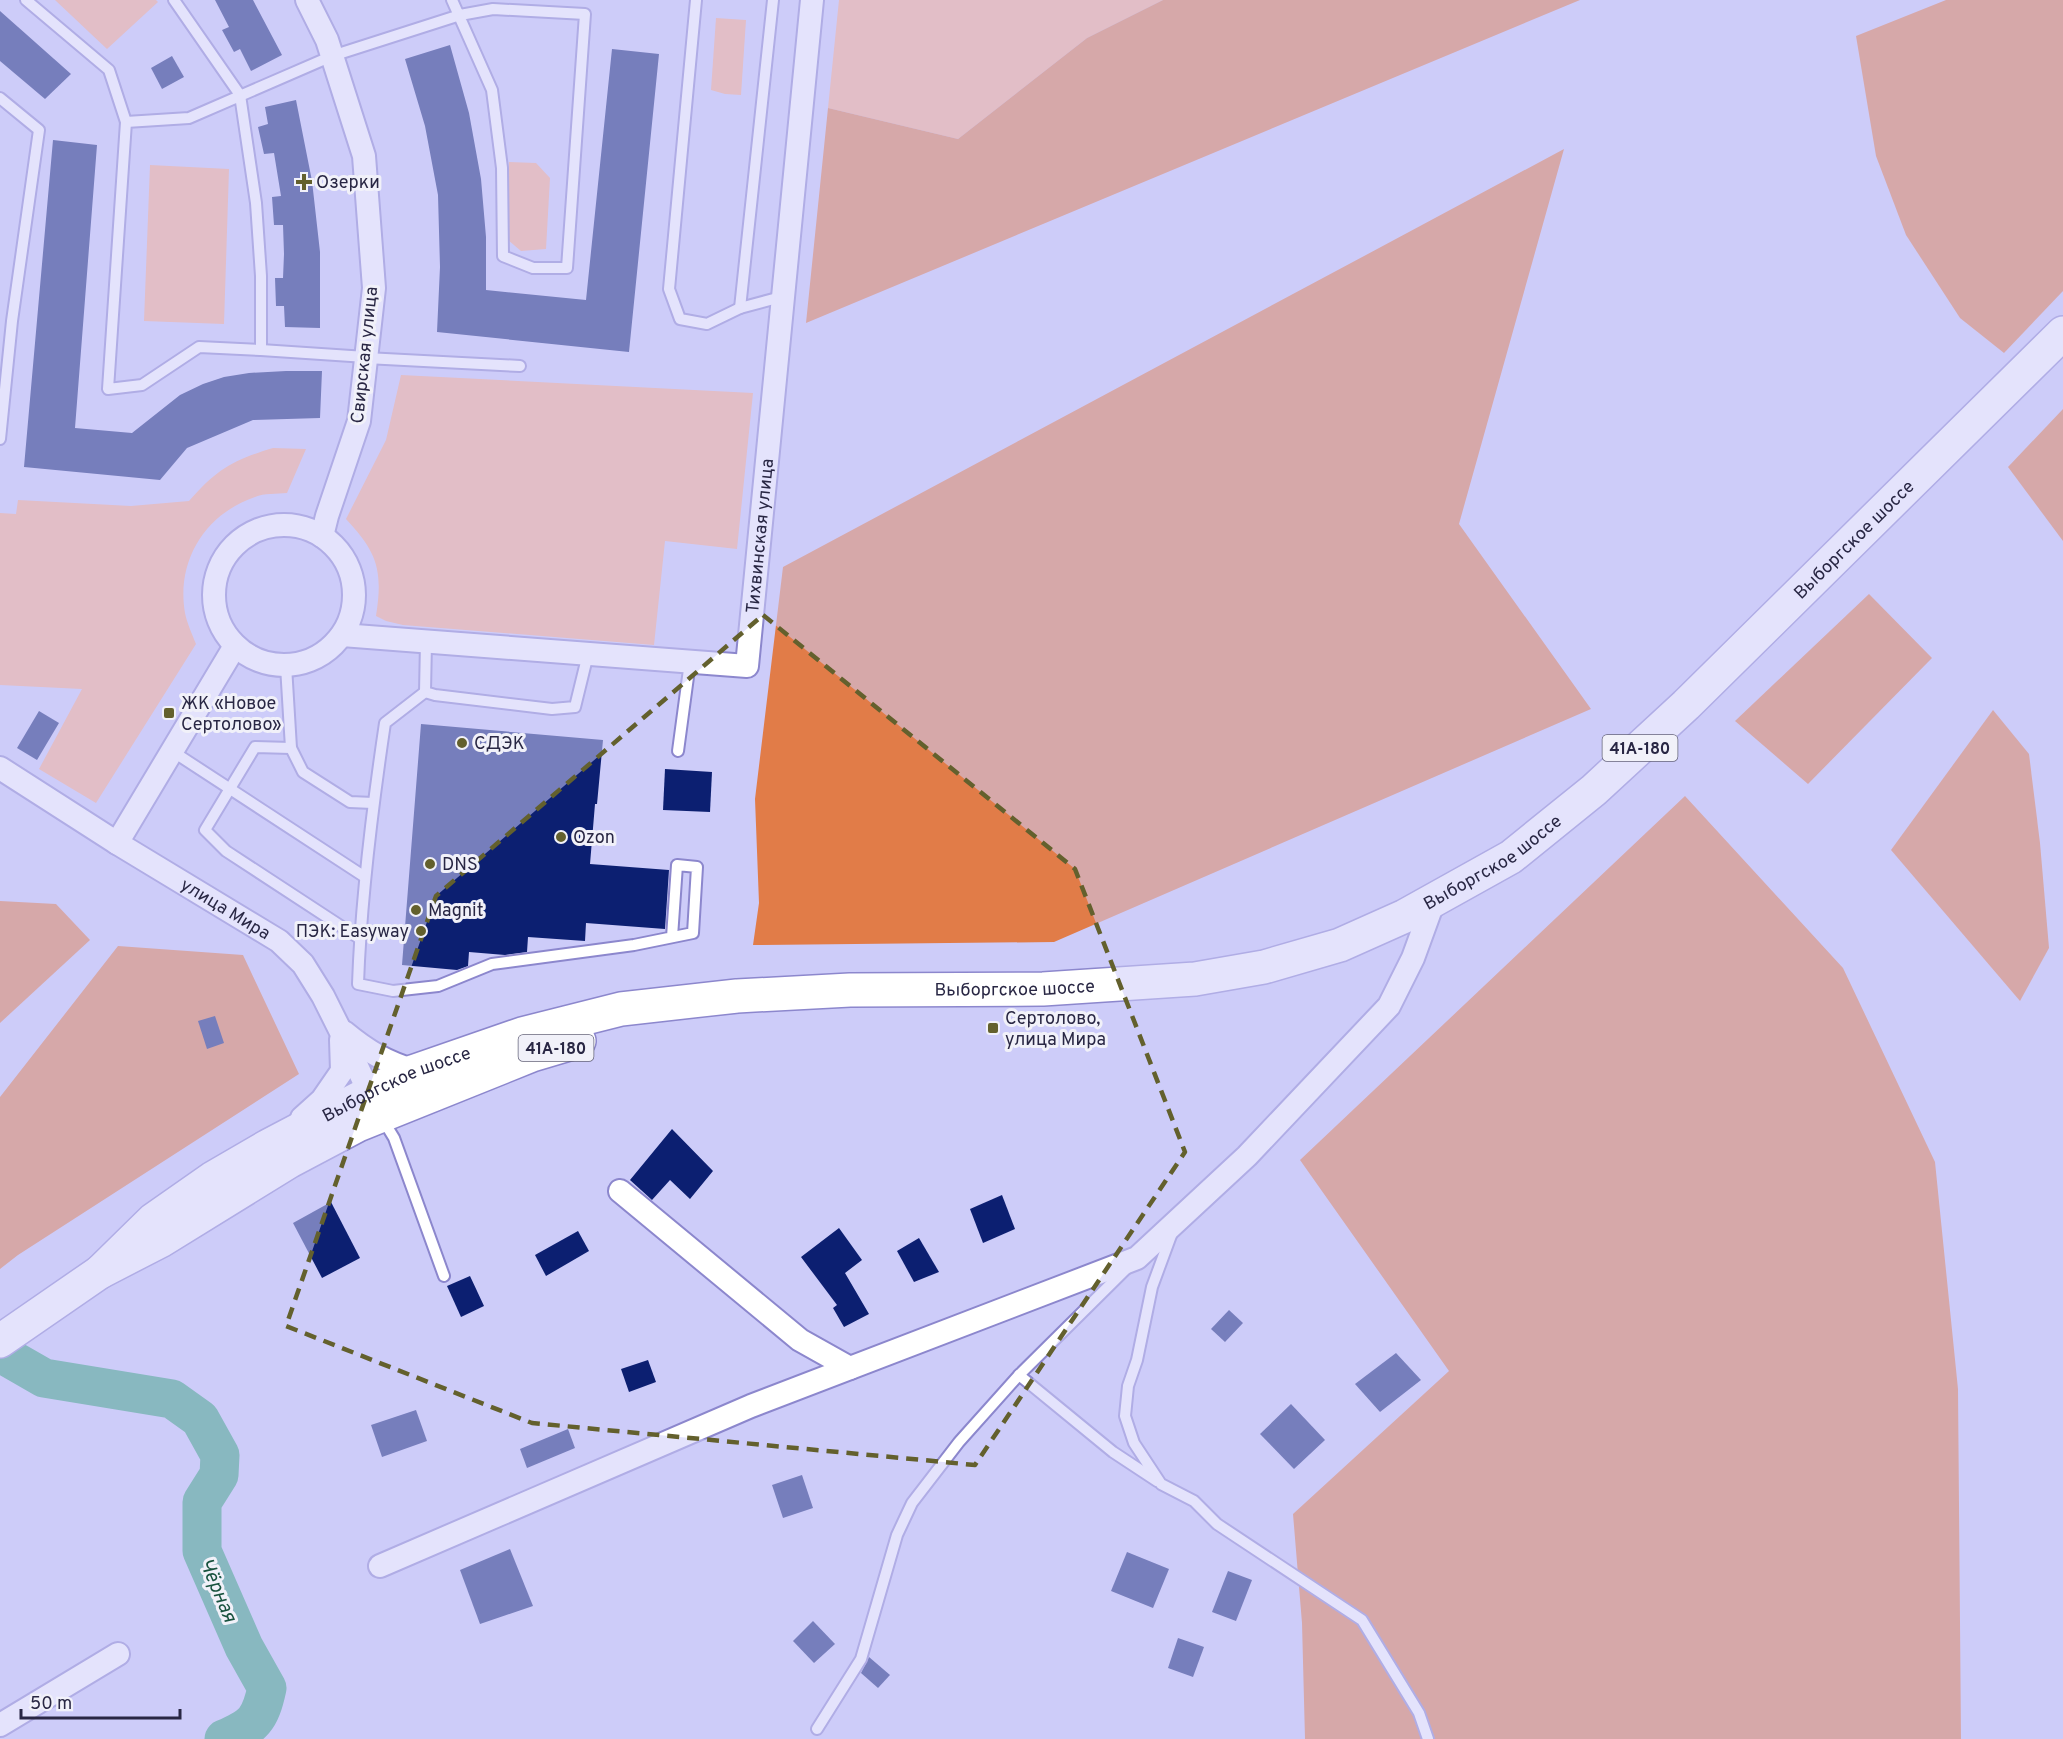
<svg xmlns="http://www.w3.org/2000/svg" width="2063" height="1739" viewBox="0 0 2063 1739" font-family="Overpass,sans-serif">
	<rect width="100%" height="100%" fill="#cdccf9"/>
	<!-- green -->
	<g fill="#faad89">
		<path d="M55,0H156L158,2L107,49Z"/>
		<path d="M839,0H1163L1087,38L958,139L828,108Z"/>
		<path d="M716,18L746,20L741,95L725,94L711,90Z"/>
		<path d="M509,162L536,163L550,178L546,249L521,251L508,240Z"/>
		<path d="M150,165L229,169L224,324L144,321Z"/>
		<path d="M401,375L753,393L737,549L665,541L654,645L403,625L386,621L376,616C383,571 378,553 346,519L386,440Z"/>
		<path d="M273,448L306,449L287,493C277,494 264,493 255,497C205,514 176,561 185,613C187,623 192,634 196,644L96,803L39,769L82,689L0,685V513L16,514L18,500L131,506L189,501C217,469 233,460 273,448Z"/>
	</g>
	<!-- forest -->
	<g fill="#e17c48">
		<path d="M1163,0H1580L806,323L828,108L958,139L1087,38Z"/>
		<path d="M1946,0H2063V291L2004,353L1960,318L1906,235L1876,156L1856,36Z"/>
		<path d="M1564,149L1459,524L1591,709L1054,942L753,945L759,903L755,799L783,567Z"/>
		<path d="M2063,409V541L2008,467Z"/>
		<path d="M1869,594L1932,658L1808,784L1735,721Z"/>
		<path d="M1993,710L2029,754L2040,843L2049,948L2020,1001L1891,850Z"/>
		<path d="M1685,796L1843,968L1935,1162L1958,1389L1961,1739H1305L1302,1623L1293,1514L1449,1371L1300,1160Z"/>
		<path d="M0,901L56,904L90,940L0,1023Z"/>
		<path d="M118,946L243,955L299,1074L18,1255L0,1269V1097Z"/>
	</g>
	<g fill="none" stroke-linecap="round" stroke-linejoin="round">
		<!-- river -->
		<path stroke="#33a07b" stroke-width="39" d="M2,1354L44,1378L172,1399L200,1419L220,1455L219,1475L202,1502V1551L244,1647L267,1688C260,1720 254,1726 224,1739"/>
	</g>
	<!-- building -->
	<g fill="#0c1f71">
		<path d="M215,0H253L282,55L251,71L240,49L234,52L222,30L229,27Z"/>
		<path d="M0,11L71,74L45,99L0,61Z"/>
		<path d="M450,45L469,113L481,179L486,237V290L586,300L612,49L659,54L629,352L437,332L440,267L438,195L425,126L405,59Z"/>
		<path d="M172,56L184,77L162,89L151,68Z"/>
		<path d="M296,100L312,181L320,252V328L285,327L284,306H276L275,278H283L284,254L283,225H274L272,197L281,196L274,153L264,154L258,127L268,124L265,107Z"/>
		<path d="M53,140L97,145L75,428L132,433L180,395L203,384L224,377L249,373L286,371H322L320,418L253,420L187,448L160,480L24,467Z"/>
		<path d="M39,711L59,723L37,760L17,748Z"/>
		<path d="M421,724L603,740L597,804H595L590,864L669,870L665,929L586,923L585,941L528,937L527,952L505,955L469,952L468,966L457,970L402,965Z"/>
		<path d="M665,769L712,772L710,812L663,810Z"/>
		<path d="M215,1016L224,1043L207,1049L198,1021Z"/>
		<path d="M672,1129L713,1171L690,1199L670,1180L652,1200L630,1180Z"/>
		<path d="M1002,1195L1015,1229L983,1243L970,1209Z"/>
		<path d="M331,1202L360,1258L322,1278L293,1223Z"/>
		<path d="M839,1228L862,1260L845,1273L869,1314L844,1327L833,1308L837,1305L801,1257Z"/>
		<path d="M578,1231L589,1251L546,1276L535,1255Z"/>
		<path d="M919,1238L939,1272L914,1282L897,1251Z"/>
		<path d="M470,1276L484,1306L461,1317L447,1286Z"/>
		<path d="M1229,1310L1243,1323L1225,1342L1211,1329Z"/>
		<path d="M1396,1353L1421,1380L1380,1412L1355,1384Z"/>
		<path d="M648,1360L656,1382L629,1392L621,1369Z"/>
		<path d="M1291,1404L1325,1440L1294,1469L1260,1434Z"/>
		<path d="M416,1410L427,1441L382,1457L371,1425Z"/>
		<path d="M568,1429L575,1448L527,1468L520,1449Z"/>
		<path d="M802,1475L813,1508L783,1518L772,1485Z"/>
		<path d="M510,1549L533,1606L480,1624L460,1570Z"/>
		<path d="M1127,1552L1169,1569L1153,1608L1111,1591Z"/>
		<path d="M1228,1571L1252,1580L1236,1621L1212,1612Z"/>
		<path d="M813,1621L835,1644L814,1663L793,1641Z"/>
		<path d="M1178,1638L1204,1647L1193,1677L1168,1668Z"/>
		<path d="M869,1657L890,1675L878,1688L861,1673Z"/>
	</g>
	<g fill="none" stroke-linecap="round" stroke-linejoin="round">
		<defs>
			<g id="service">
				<path d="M26,0L109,70L126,122"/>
				<path d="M174,0L240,95L256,203L261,276V350L199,347L142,385L108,389L126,122L189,118L332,56L460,15L493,9L585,14L567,268H533L503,256L502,168L492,90L452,0"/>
				<path d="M696,0L669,289L680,319L707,324L740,308L781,297"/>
				<path d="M0,98L39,130L12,321L0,439"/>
				<path d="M740,308L773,0"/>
				<path d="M261,350L366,357"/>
				<path d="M366,358L520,366"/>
				<path d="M426,642L425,692L435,695L552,709L575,707L588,654"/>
				<path d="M286,666L291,748L303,772L350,802L373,803"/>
				<path d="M425,692L385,723C372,810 361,896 358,984L393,991L438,986L492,964L634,945L693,933L697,867L677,865L672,937"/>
				<path d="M291,748L255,747L205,830L226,851L359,938"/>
				<path d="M172,751L365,877"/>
				<path d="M678,751L690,662"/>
				<path d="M383,1120L394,1138L444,1276"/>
				<path d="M1173,1230L1152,1287L1137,1360L1128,1386L1125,1416L1134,1443L1161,1484L1194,1501L1217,1524L1362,1620L1419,1713L1428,1739"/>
				<path d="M1019,1375L1113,1452L1157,1481"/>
				<path d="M817,1729L861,1659L897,1535L912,1503L959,1442L1019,1375L1126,1269"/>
			</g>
			<g id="minor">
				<path d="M307,0L327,40L364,156L374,288L359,421L327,516L322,536"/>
				<circle cx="284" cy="595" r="70"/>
				<path id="s1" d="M342,635L747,666L812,0"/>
				<path id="s2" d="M0,768L117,843L279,941L303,964L323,996L340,1030L375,1105"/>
				<path d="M117,843L235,646"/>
				<path d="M344,1032C368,1052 386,1062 415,1071"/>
				<path d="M302,1118L322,1100L342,1071L341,1040"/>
				<path d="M620,1191L800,1340L850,1368"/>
				<path d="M380,1566L751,1406L1137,1258L1247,1156L1389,1006L1413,958L1433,903"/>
				<path d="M0,1725L118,1654"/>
			</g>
			<g id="primary">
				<path id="s3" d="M100,1272L153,1220L213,1178L268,1146L369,1093L415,1071L522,1034L621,1009L737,996L850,990L1043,989L1195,979L1264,967L1340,945L1405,916L1511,857L1594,790L1686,705L2063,333"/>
				<path d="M0,1341L100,1272L162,1240L290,1161L358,1125L532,1055L579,1041"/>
			</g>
		</defs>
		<!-- service casing -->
		<use href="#service" stroke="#8c87cd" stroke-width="14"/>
		<!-- minor casing -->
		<use href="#minor" stroke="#8c87cd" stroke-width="26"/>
		<!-- primary casing -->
		<use href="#primary" stroke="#8c87cd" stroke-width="36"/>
		<!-- service -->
		<use href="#service" stroke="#fff" stroke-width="10"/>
		<!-- minor -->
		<use href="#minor" stroke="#fff" stroke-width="22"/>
		<!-- primary -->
		<use href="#primary" stroke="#fff" stroke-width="33"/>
	</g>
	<!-- marked area -->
	<path d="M0 0H2063V1739H0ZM763,615L1075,869L1185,1152L975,1465L532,1423L286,1326L436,896Z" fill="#cdccf9" fill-opacity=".55" fill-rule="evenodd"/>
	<path fill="none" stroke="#63602d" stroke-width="4.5" stroke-dasharray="12 8" stroke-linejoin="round" d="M763,615L1075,869L1185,1152L975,1465L532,1423L286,1326L436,896Z"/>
	<!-- markers -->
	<g fill="#63602d" stroke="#f1f1f9" stroke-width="2">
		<path d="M301 173h6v6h6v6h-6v6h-6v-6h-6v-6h6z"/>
		<rect x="163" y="707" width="12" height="12" rx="3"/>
		<circle cx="462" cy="743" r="6"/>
		<circle cx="561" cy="837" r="6"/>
		<circle cx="430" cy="864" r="6"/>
		<circle cx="416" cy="910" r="6"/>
		<circle cx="421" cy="931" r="6"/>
		<rect x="987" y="1022" width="12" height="12" rx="3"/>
	</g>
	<g text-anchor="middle" stroke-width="6" stroke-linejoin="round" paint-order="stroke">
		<!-- shield labels -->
		<g fill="#f1f1f9" stroke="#65647a" stroke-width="1.5">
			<rect x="1602.5" y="735" width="75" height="26" rx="4.5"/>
			<rect x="518.5" y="1035" width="75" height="26" rx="4.5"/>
		</g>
		<g font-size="16" font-weight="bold" fill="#292744">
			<text x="1640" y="754">41А-180</text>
			<text x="556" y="1054">41А-180</text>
		</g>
		<!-- poi labels -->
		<g font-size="18" fill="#292744" stroke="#f1f1f9" text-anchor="start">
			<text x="316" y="188">Озерки</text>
			<text x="181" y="709">ЖК «Новое<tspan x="181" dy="21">Сертолово»</tspan></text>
			<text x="474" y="749">СДЭК</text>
			<text x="573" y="843">Ozon</text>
			<text x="442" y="870">DNS</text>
			<text x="428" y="916">Magnit</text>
			<text x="409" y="937" text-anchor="end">ПЭК: Easyway</text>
			<text x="1005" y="1024">Сертолово,<tspan x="1005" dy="21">улица Мира</tspan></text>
		</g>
		<!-- street labels -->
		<g font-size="18" fill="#292744" stroke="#f1f1f9">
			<text transform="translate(364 355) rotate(-84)" y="6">Свирская улица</text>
			<text dy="6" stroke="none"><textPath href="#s1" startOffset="537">Тихвинская улица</textPath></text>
			<text dy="6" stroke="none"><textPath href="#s3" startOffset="1976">Выборгское шоссе</textPath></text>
			<text dy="6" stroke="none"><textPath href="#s3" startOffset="1490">Выборгское шоссе</textPath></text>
			<text dy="6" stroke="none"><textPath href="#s2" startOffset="266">улица Мира</textPath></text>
			<text dy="6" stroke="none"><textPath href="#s3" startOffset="986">Выборгское шоссе</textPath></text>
			<text dy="6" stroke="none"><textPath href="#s3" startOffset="354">Выборгское шоссе</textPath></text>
		</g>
		<!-- water labels -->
		<g font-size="20" font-style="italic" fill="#18523e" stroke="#f1f1f9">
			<text transform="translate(219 1590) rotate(67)" y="7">Чёрная</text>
		</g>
	</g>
	<!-- scale -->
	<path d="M21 1709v9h159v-9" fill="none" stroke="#292744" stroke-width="3"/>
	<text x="30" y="1709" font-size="18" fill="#292744" stroke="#f1f1f9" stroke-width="4.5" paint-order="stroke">50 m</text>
</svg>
